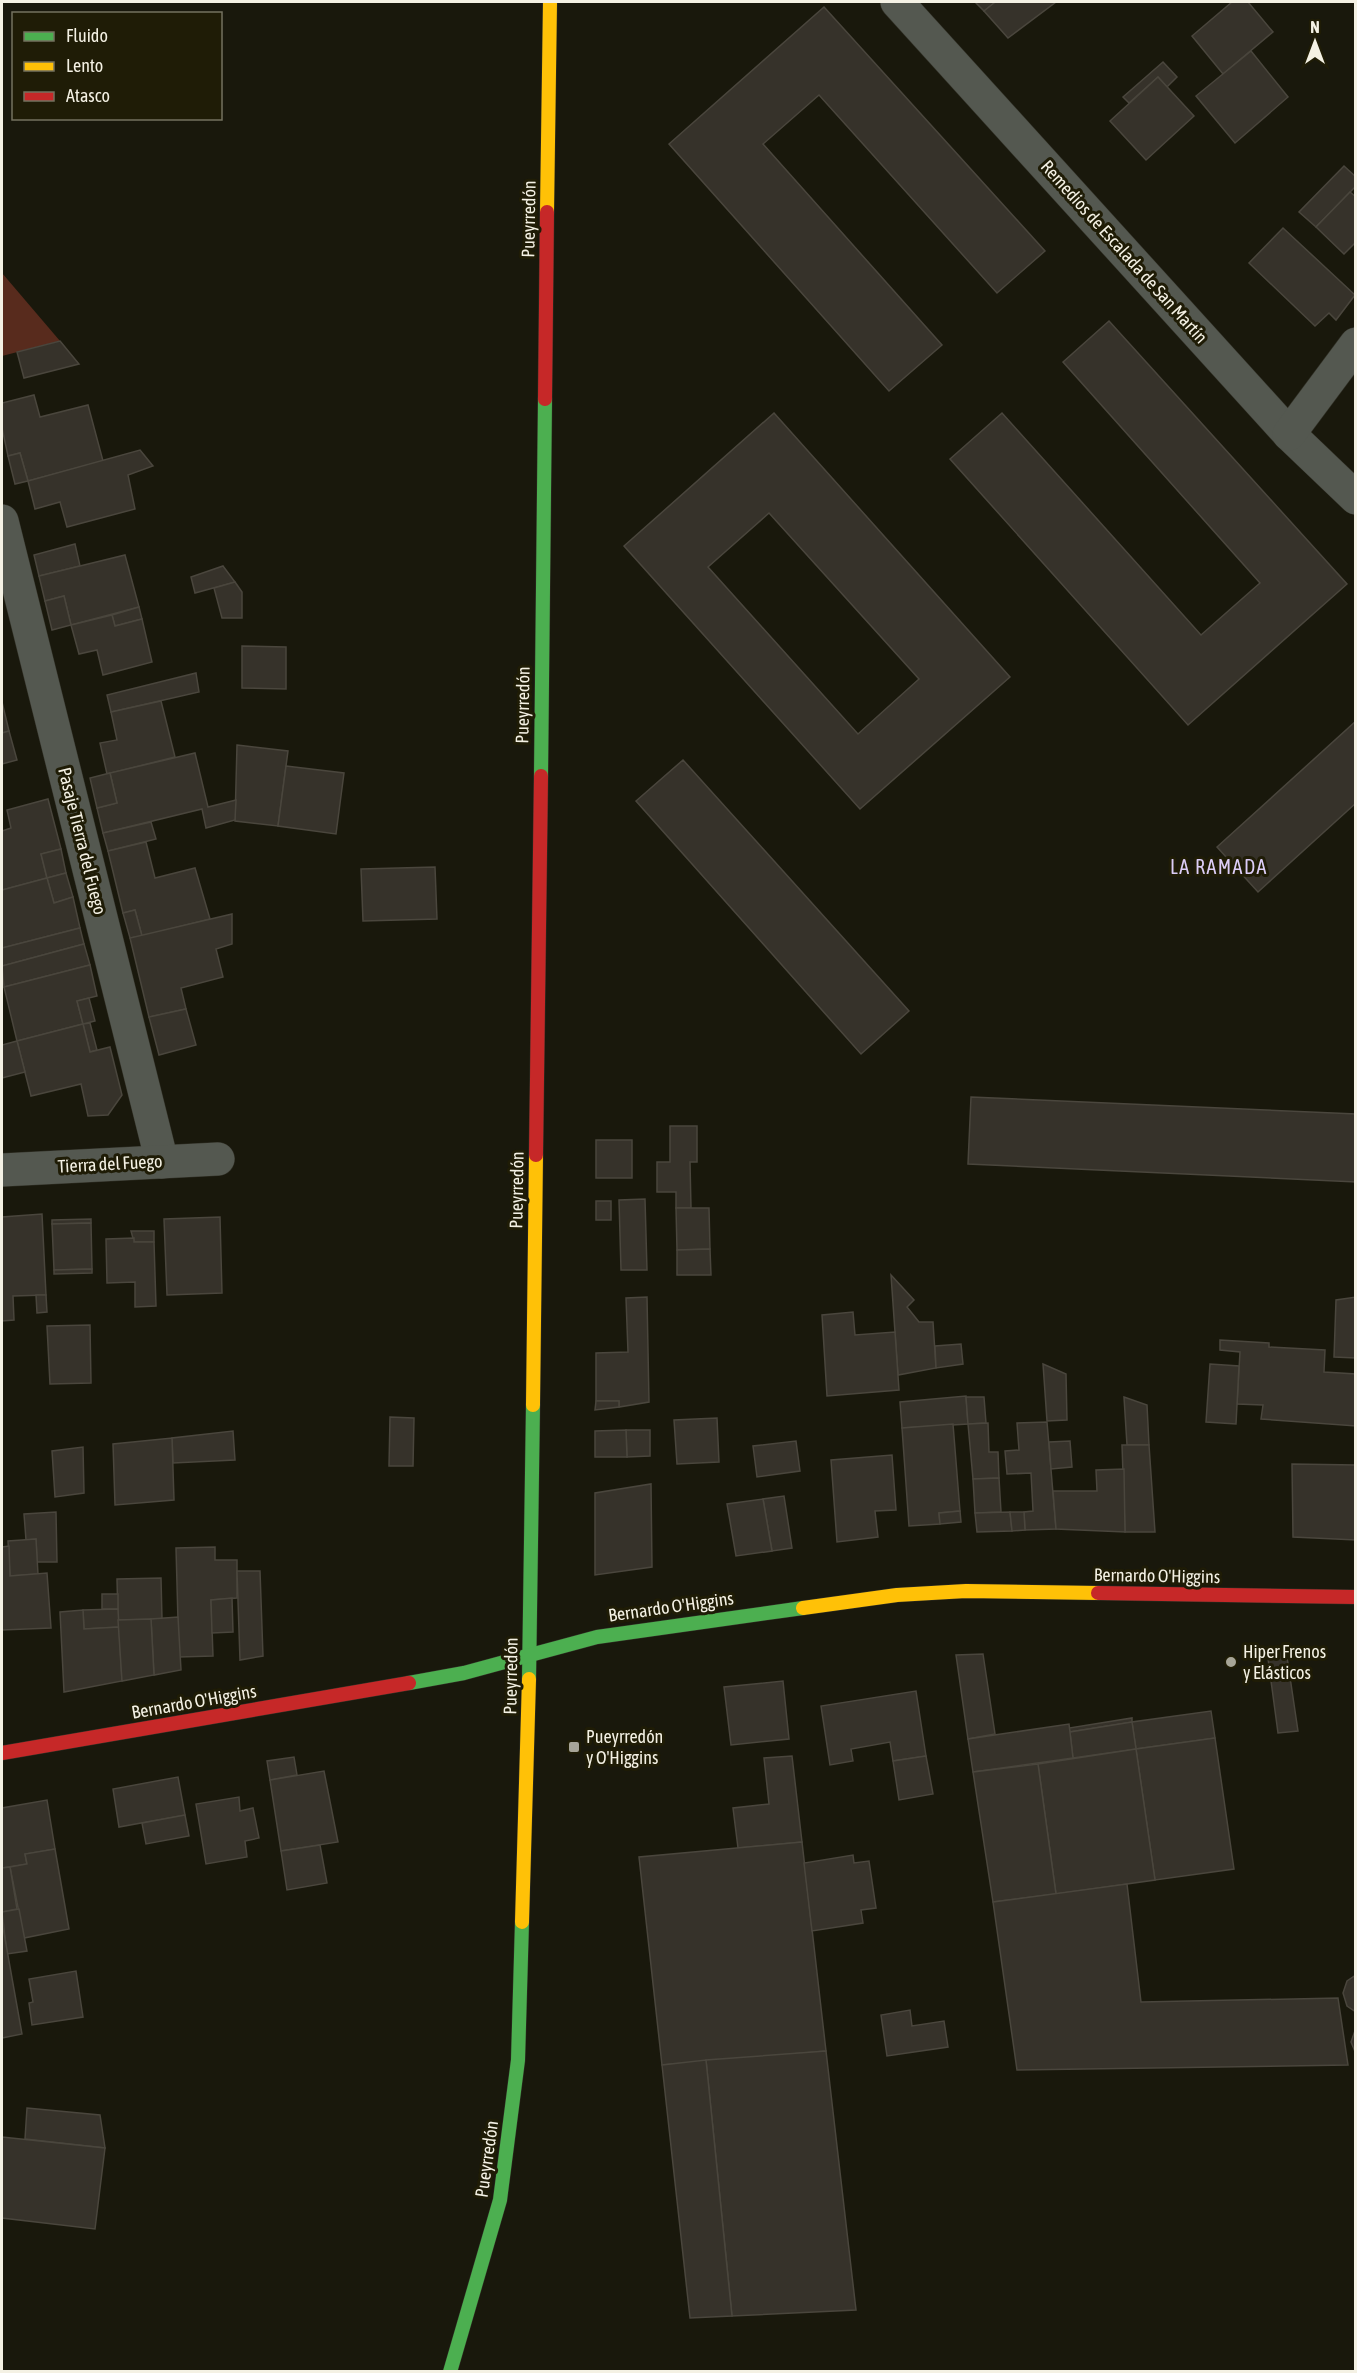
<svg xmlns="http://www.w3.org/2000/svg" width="1357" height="2373" viewBox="0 0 1357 2373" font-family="'Asap Condensed',sans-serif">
	<rect width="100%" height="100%" fill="#19180c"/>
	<!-- green -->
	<path fill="#582b1d" d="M2,273L60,341L2,356Z"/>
	<!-- building -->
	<g fill="#36322a" stroke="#4a463d" stroke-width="1.5" fill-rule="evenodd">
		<path d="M975,2H992L994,3L984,11Z"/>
		<path d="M992,2H1056L1008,38L984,11L994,3Z"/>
		<path d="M1232,2H1248L1273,32L1223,74L1192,36Z"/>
		<path d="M824,7L1045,251L997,293L819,95L763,144L942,345L889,391L669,144Z"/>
		<path d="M1251,51L1288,97L1235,143L1196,96Z"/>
		<path d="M1163,62L1177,77L1167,87L1158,77L1129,103L1123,97Z"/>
		<path d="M1158,77L1194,116L1146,160L1110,121Z"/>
		<path d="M1344,166L1356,177V186L1316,227L1299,212Z"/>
		<path d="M1350,192L1356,197V242L1344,254L1316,227Z"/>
		<path d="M1283,228L1355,295L1336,320L1329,313L1315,326L1249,263Z"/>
		<path d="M1109,321L1347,584L1188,725L950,459L1002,413L1201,635L1260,583L1063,362Z"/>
		<path d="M60,341L79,364L24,378L17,352Z"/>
		<path d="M34,395L40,417L88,405L103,461L28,481L20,453L8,456L2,428V403Z"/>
		<path d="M774,413L1010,677L860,809L624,546ZM769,513L919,679L858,734L708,567Z"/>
		<path d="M140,450L153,466L128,475L135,509L67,527L60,502L35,509L28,481Z"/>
		<path d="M20,453L28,481L15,484L8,456Z"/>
		<path d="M75,544L80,566L39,576L34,555Z"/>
		<path d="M125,555L139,607L71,625L64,596L45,601L39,576Z"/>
		<path d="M223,566L235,582L195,593L191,577Z"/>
		<path d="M235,582L242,592V618H222L214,588Z"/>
		<path d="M64,596L71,625L52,630L45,601Z"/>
		<path d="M139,607L142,619L115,626L112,615Z"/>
		<path d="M112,615L115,626L142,619L152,662L103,675L97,650L79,654L71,625Z"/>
		<path d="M242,646L286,647V689L242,688Z"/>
		<path d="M196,673L199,692L111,712L107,695Z"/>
		<path d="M161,701L175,757L107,774L100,743L117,740L111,712Z"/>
		<path d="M2,702L9,731L2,733Z"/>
		<path d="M1356,721V803L1258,892L1217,847Z"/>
		<path d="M9,731L17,760L2,764V733Z"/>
		<path d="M237,745L288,751L278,826L235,821Z"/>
		<path d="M195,753L208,807L236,800L235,820L206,828L202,809L103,833L97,808L117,803L110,773Z"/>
		<path d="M683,760L909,1011L861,1054L636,801Z"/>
		<path d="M286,766L344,773L336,834L278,826Z"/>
		<path d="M110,773L117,803L97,808L90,778Z"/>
		<path d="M48,799L61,849L41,854L47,878L2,890V831L11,828L7,810Z"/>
		<path d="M151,822L156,839L108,851L103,833Z"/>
		<path d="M146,842L155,878L195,868L210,919L142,936L135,910L123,913L108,851Z"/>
		<path d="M61,849L66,873L47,878L41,854Z"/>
		<path d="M435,867L437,919L363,921L361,869Z"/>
		<path d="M66,873L73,897L54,903L47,878Z"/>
		<path d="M47,878L54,903L73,897L80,928L2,948V890Z"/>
		<path d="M135,910L142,936L130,938L123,913Z"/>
		<path d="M232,914V944L216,949L223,977L181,988L186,1009L149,1017L130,938Z"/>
		<path d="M80,928L84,944L2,966V948Z"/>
		<path d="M84,944L90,965L4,987L2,966Z"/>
		<path d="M90,965L97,996L77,1001L83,1024L17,1041L4,987Z"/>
		<path d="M89,998L95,1021L83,1024L77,1001Z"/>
		<path d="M186,1009L196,1045L159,1055L149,1017Z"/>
		<path d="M90,1023L97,1050L90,1052L83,1024Z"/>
		<path d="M83,1024L90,1052L110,1047L122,1095L108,1115L88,1116L81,1084L31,1096L17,1041Z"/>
		<path d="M17,1041L25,1072L2,1078V1045Z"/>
		<path d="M971,1097L1356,1114V1182L968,1164Z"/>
		<path d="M670,1126H697V1162H690L691,1208H676V1192H657V1162H670Z"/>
		<rect x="596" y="1140" width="36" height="38"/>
		<path d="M645,1199L647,1270H621L619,1200Z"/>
		<rect x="596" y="1201" width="15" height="19"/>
		<path d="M676,1208H709L710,1249L677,1250Z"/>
		<path d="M42,1214L46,1295L13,1296L14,1320L2,1321V1217Z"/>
		<path d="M220,1217L222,1293L167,1295L164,1219Z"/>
		<path d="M91,1219V1223L52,1224V1220Z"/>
		<path d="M91,1223L92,1269L54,1270L52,1224Z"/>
		<path d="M131,1231H154V1242H134Z"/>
		<path d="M134,1238V1242H154L156,1306L135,1307V1282L107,1283L106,1239Z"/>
		<path d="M710,1249L711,1275H677V1250Z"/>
		<path d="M92,1269V1273L54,1274V1270Z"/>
		<path d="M891,1275L914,1300L907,1307L919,1322H933L936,1368L898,1375Z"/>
		<path d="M36,1295H46L47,1312L37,1313Z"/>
		<path d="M647,1297L649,1402L619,1407V1401H596V1353L628,1352L626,1298Z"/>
		<path d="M1356,1297V1358L1334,1357L1336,1300Z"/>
		<path d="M853,1312L855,1335L895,1332L899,1390L827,1396L822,1315Z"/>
		<path d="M90,1325L91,1383L50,1384L47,1326Z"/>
		<path d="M1220,1340L1269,1343V1347L1325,1350L1324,1372L1356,1374V1426L1261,1419L1263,1405L1237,1404L1240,1352L1220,1350Z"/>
		<path d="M961,1344L963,1364L936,1368L935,1346Z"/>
		<path d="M1043,1364L1066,1374L1067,1420L1047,1421Z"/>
		<path d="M1210,1364L1239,1366L1236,1424L1206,1422Z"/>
		<path d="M966,1396L968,1424L902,1428L900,1402Z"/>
		<path d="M966,1397H984L986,1423L968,1424Z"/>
		<path d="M1124,1397L1147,1405L1149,1445H1127Z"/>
		<path d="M596,1401H619V1407L595,1410Z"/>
		<path d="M390,1417L414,1418L413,1466H389Z"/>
		<path d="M717,1418L719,1462L677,1464L674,1420Z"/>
		<path d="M1047,1422L1056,1529L1025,1530L1024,1512L1033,1511L1031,1473L1007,1474L1005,1451L1019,1450L1017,1423Z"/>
		<path d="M988,1423L989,1452H998L999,1478L973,1479L968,1424Z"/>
		<path d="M953,1424L960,1511L939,1513L940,1524L909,1526L902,1428Z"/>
		<path d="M626,1430H650V1456L627,1457Z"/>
		<path d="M626,1430L627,1457H595V1431Z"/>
		<path d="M233,1431L235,1460L173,1463L172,1438Z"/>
		<path d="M172,1438L174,1500L115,1505L113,1444Z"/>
		<path d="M796,1441L800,1471L757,1477L753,1446Z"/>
		<path d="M1070,1441L1072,1467L1051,1469L1049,1442Z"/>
		<path d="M1122,1445H1149L1155,1532H1125Z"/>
		<path d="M83,1447L84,1493L55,1497L52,1451Z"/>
		<path d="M892,1455L896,1510L875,1511L878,1537L837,1542L831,1460Z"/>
		<path d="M1292,1464L1356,1465V1540L1293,1537Z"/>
		<path d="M1124,1469L1125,1532L1056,1529L1053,1491H1097L1096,1470Z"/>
		<path d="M999,1478L1001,1512L975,1513L973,1479Z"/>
		<path d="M651,1484L652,1567L595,1575V1493Z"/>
		<path d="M784,1496L792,1548L772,1551L763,1499Z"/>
		<path d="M763,1499L772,1551L736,1556L727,1504Z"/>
		<path d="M960,1511L961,1522L940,1524L939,1513Z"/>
		<path d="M56,1512L57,1562H37L36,1539L26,1540L24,1514Z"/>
		<path d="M1010,1512L1012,1531L977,1532L975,1513Z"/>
		<path d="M1010,1512H1024L1025,1530L1012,1531Z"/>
		<path d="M36,1539L38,1574L10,1576L8,1541Z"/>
		<path d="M9,1546L10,1576L47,1573L51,1628L2,1630V1547Z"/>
		<path d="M215,1547V1560H237V1598L211,1600L213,1656L179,1657L176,1548Z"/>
		<path d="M237,1571H260L263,1656L240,1660Z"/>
		<path d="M161,1578L162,1619L118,1620L117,1579Z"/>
		<rect x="102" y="1594" width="16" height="15"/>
		<path d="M232,1598L233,1632L212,1633L211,1600Z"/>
		<path d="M118,1609L119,1627L84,1629L83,1610Z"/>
		<path d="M83,1610L84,1629L119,1627L122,1681L64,1692L60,1612Z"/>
		<path d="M178,1617L181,1670L154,1675L151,1619Z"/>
		<path d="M151,1619L154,1675L122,1681L118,1620Z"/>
		<path d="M1286,1650L1298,1731L1278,1733L1267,1651Z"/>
		<path d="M983,1654L995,1734L968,1739L956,1655Z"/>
		<path d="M783,1681L789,1739L731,1745L724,1687Z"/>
		<path d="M916,1691L926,1756L893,1761L890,1742L851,1749L853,1761L830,1765L821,1706Z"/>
		<path d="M1211,1711L1215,1738L1136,1749L1132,1722Z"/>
		<path d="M1132,1718V1722L1070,1732L1069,1728Z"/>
		<path d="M1132,1722L1136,1749L1073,1758L1070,1732Z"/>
		<path d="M1069,1724L1073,1758L973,1772L968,1739Z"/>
		<path d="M1215,1738L1234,1869L1155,1880L1136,1749Z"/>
		<path d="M1136,1749L1155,1880L1056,1894L1038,1764Z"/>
		<path d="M792,1756L802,1842L738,1848L733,1808L769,1804L764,1758Z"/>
		<path d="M926,1756L933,1794L899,1800L893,1761Z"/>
		<path d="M294,1757L297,1775L270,1780L267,1761Z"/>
		<path d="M1038,1764L1056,1894L993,1902L973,1772Z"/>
		<path d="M324,1771L338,1842L281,1851L270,1780Z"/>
		<path d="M178,1777L185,1815L119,1827L113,1789Z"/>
		<path d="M239,1797L240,1811L253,1808L259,1838L245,1841L247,1857L206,1864L196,1804Z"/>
		<path d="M47,1800L55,1849L25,1854L27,1864L2,1868V1808Z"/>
		<path d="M185,1815L189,1836L146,1844L142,1823Z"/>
		<path d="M802,1842L826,2051L662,2065L639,1857Z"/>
		<path d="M320,1845L327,1883L287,1890L281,1851Z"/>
		<path d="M55,1849L69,1929L24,1938L10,1867L27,1864L25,1854Z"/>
		<path d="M853,1855L854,1863L869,1861L876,1908L861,1910L863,1923L812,1931L804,1863Z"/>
		<path d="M10,1867L17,1909L2,1912V1868Z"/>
		<path d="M1127,1884L1141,2002L1338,1998L1348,2065L1017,2070L993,1902Z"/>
		<path d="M19,1909L27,1951L7,1954L2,1912Z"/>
		<path d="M2,1922L22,2034L2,2038Z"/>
		<path d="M76,1971L83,2017L32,2025L29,2003L33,2002L29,1979Z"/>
		<path d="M1356,1975V2012L1347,2006L1343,1993L1347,1981Z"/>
		<path d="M910,2010L912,2026L944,2021L948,2047L887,2056L881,2015Z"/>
		<path d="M1356,2028V2054L1351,2042Z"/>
		<path d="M826,2051L856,2310L732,2316L706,2060Z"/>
		<path d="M706,2060L732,2316L690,2318L662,2065Z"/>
		<path d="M27,2108L100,2115L105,2148L25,2139Z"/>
		<path d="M2,2137L105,2148L95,2229L2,2218Z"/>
	</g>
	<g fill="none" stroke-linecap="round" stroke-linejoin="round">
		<defs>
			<g id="street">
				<path d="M897,2L1289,434L1356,498"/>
				<path d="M1289,434L1356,344"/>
				<path d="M2,521L162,1162"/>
				<path d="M2,1170L218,1159"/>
			</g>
			<g id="fast">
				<path d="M541,776L545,399"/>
				<path d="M529,1679L533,1405"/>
				<path d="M409,1683L464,1673L597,1637L803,1608"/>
				<path d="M450,2372L500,2200L518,2060L522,1922"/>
			</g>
			<g id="slow">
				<path d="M547,212L550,2"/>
				<path d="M533,1405L536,1155"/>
				<path d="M803,1608L897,1595L966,1591L1098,1593"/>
				<path d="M522,1922L529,1679"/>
			</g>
			<g id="jam">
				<path d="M545,399L547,212"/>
				<path d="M536,1155L541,776"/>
				<path d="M1098,1593L1356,1597"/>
				<path d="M2,1753L409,1683"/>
			</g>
		</defs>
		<!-- street casing -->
		<use href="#street" stroke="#323127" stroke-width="34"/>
		<!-- fast casing -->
		<use href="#fast" stroke="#323127" stroke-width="15"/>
		<!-- slow casing -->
		<use href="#slow" stroke="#323127" stroke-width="15"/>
		<!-- jam casing -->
		<use href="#jam" stroke="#323127" stroke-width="15"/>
		<!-- street -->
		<use href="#street" stroke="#545850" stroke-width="33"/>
		<!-- fast -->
		<use href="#fast" stroke="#4caf50" stroke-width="14"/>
		<!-- slow -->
		<use href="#slow" stroke="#ffc107" stroke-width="14"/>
		<!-- jam -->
		<use href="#jam" stroke="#c62828" stroke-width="14"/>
	</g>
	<!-- markers -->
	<g fill="#a7a598" stroke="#1f1c06" stroke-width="2">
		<circle cx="1231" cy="1662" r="6"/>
		<rect x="568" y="1741" width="12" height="12" rx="3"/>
	</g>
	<g text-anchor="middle" stroke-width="6" stroke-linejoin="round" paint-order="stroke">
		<!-- street labels -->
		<g font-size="18" fill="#f4f1e4" stroke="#1f1c06">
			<text transform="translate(529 219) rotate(-89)" y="6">Pueyrredón</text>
			<text transform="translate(1124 252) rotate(48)" y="6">Remedios de Escalada de San Martín</text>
			<text transform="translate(523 705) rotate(-89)" y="6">Pueyrredón</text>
			<text transform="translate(82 841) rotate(76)" y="6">Pasaje Tierra del Fuego</text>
			<text transform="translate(110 1164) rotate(-3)" y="6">Tierra del Fuego</text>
			<text transform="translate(517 1190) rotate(-89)" y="6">Pueyrredón</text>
			<text transform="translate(1157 1576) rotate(1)" y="6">Bernardo O'Higgins</text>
			<text transform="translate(671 1607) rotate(-8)" y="6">Bernardo O'Higgins</text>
			<text transform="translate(511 1676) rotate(-89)" y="6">Pueyrredón</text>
			<text transform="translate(194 1702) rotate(-10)" y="6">Bernardo O'Higgins</text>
			<text transform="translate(487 2159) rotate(-82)" y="6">Pueyrredón</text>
		</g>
		<!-- poi labels -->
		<g font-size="18" fill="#f4f1e4" stroke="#1f1c06" text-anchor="start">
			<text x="1243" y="1658">Hiper Frenos<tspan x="1243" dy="21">y Elásticos</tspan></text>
			<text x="586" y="1743">Pueyrredón<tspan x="586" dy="21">y O'Higgins</tspan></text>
		</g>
		<!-- neighbourhood labels -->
		<g font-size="20" letter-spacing="1.5" fill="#dccdf7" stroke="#1f1c06">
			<text x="1219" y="874">LA RAMADA</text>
		</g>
	</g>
	<!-- border -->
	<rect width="1357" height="2373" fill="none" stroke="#f4f1e4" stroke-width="6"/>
	<!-- legend -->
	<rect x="12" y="12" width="210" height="108" fill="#1f1c06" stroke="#74715f" stroke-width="1.5"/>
	<rect x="24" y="32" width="30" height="9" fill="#4caf50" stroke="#74715f" stroke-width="1.5"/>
	<text x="66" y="42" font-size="18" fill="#f4f1e4">Fluido</text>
	<rect x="24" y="62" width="30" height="9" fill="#ffc107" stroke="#74715f" stroke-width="1.5"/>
	<text x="66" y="72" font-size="18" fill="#f4f1e4">Lento</text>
	<rect x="24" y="92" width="30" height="9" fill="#c62828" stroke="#74715f" stroke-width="1.5"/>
	<text x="66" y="102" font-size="18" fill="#f4f1e4">Atasco</text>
	<!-- north arrow -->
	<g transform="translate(1315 42)" stroke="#1f1c06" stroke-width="4.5" paint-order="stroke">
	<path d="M0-4.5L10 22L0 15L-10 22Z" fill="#f4f1e4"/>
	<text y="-9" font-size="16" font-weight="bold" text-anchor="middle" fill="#f4f1e4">N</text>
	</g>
</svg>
